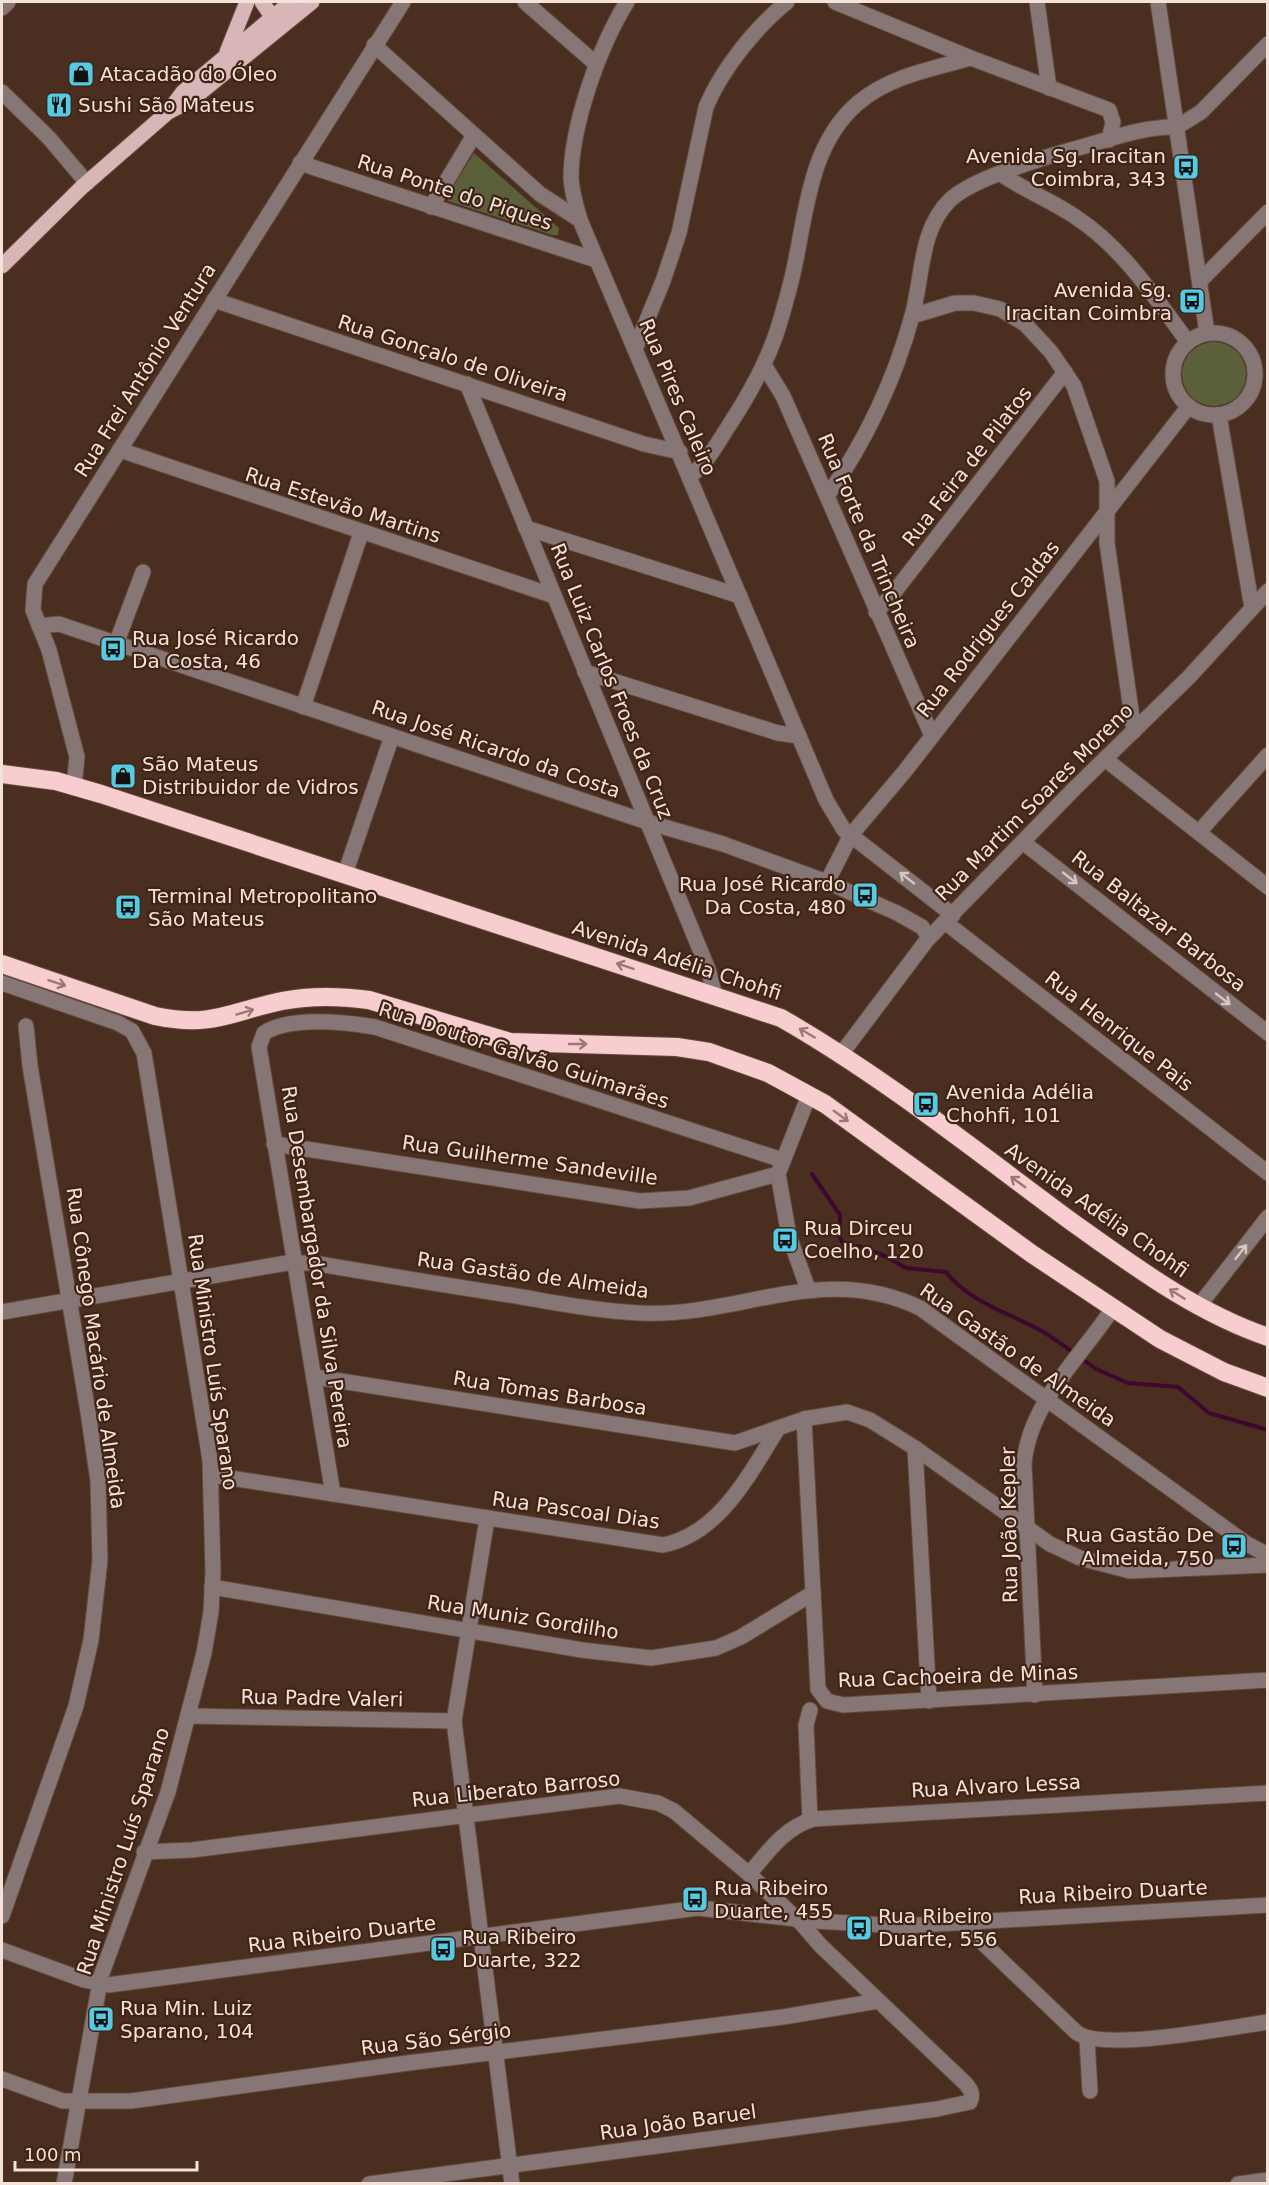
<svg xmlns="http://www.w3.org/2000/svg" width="1269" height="2185" viewBox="0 0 1269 2185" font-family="'DejaVu Sans',sans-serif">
	<rect width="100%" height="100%" fill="#4a2e20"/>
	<!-- park -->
	<g fill="#5c603a">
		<path d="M474,153L559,228L558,235H552L448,201L449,193Z"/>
		<circle cx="1214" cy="374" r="32"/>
	</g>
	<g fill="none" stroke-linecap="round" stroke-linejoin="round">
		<!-- stream -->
		<g stroke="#3d072e" stroke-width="4">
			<path d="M812,1174L840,1215V1224L835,1229L845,1247L858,1246L885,1256L906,1268L946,1272C970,1302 1004,1311 1036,1328C1050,1335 1063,1345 1075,1354"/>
			<path d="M1081,1358L1096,1369L1128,1383L1178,1387L1209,1413L1268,1430"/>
		</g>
		<defs>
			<g id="minor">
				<path d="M525,2L595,63"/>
				<path d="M835,2L971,58L1109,110L1113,122L1109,140"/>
				<path d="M1037,2L1049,88"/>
				<path d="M1158,2L1207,333"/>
				<path d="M2,8L8,2"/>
				<path d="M374,45L540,194L580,220L826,800L844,830L953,915"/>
				<path d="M2,92L49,138L87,183"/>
				<path d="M1177,127L1201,112L1268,44"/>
				<path d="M300,163L596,260"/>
				<path d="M1001,174C1025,191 1053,201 1077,218C1124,249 1155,298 1188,342"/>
				<path d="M431,207L474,135"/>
				<path d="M580,220C576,206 572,193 571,179C571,126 599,47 627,2"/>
				<path d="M1201,280L1268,212"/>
				<path d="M214,300L644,444L680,452"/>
				<path d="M912,316L955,303H974L1000,309L1025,324L1051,352L1074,386L1107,481V543L1134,731"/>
				<circle cx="1214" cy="374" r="41"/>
				<path d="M635,349L663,281L679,233L706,107C722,69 755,28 787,2"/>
				<path d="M764,365L783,396L932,736"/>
				<path d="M467,384L708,969L715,996"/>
				<path d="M1219,415L1252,608"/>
				<path d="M120,450L554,596"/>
				<path d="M690,476C707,463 717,444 728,427C749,395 768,362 779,325C785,305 791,284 795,264C807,207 811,143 858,103C890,76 932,69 971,58"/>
				<path d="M827,496C865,443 895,379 912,316C923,278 919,230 950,200C972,179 1036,160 1067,151C1103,142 1140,126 1177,127"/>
				<path d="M526,528L740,596"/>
				<path d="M876,612L892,595L1065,372"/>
				<path d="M39,626L59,624L647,822L723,844L827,882L897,913L922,927L929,937"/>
				<path d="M116,644L143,572"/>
				<path d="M585,672L778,733L799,736"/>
				<path d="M303,707L361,533"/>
				<path d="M1105,759L1268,887"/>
				<path d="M74,787L77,757L49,650L33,610L35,584L403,2"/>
				<path d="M1199,832L1268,755"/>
				<path d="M1024,843L1268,1033"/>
				<path d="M345,874L392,736"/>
				<path d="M827,882L851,835L905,771L1189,406"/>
				<path d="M945,922L1268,1173"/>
				<path d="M2,983L118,1023L132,1031L144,1053L210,1460L213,1571L211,1612L204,1653L168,1792L101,1976L64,2184"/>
				<path d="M842,1053L927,940L1074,789L1189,677L1268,591"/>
				<path d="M274,1144L640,1201L689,1198L778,1174"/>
				<path d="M808,1289L789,1236L778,1174L809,1095"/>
				<path d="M1198,1307L1268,1217"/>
				<path d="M2,1312L287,1263H313C378,1274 444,1285 510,1295C553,1302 596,1311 640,1313C738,1318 822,1261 920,1308L1247,1544L1268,1555"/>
				<path d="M315,1377L735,1443L804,1419L847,1412L870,1420L915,1448L1050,1544L1080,1558L1130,1571L1268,1565"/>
				<path d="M804,1419L818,1689L827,1701L843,1705L1268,1680"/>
				<path d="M915,1448L929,1701"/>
				<path d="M211,1475L663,1545C719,1534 749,1475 777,1430"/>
				<path d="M333,1494L259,1047L264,1033C290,1016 345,1022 375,1027L782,1160"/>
				<path d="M487,1519L454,1721L512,2184"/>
				<path d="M212,1587L582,1650L651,1658L716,1648L741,1637L813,1593"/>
				<path d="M1035,1695L1024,1464C1029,1403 1081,1357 1113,1308"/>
				<path d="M810,1710L806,1725L810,1820"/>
				<path d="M189,1716L454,1721"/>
				<path d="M144,1852L192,1850L619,1796L658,1803L674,1811L749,1874L802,1924L820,1945L965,2083C970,2089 974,2093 970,2102L937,2109L369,2184"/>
				<path d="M749,1874C768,1852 784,1828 813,1819L1268,1793"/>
				<path d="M2,1916L76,1706L91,1640L100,1560L98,1481L88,1412L30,1066L26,1026"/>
				<path d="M960,1921L1076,2032C1101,2053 1231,2027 1268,2022"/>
				<path d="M2,1950L84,1980L108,1985L698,1908L815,1921L902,1926L1268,1905"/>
				<path d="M1087,2039L1090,2091"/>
				<path d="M2,2079L63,2101H131L408,2063L783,2017L878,2001"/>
				<path d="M1238,2184L1268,2180"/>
			</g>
			<g id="major">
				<path d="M262,2L277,24"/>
				<path d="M227,52L247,2"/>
				<path d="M168,112L190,101L312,2"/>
				<path d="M2,266L82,187L168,112L183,92L291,2"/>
			</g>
			<g id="highway">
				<path d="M2,774L56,781L101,794L781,1018C884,1077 977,1152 1072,1222C1134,1266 1195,1312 1268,1337"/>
				<path d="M2,964L155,1016C213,1028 229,1012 282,1001C312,995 340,996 369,1000L510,1042L677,1047L709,1052L768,1073L825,1104L1032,1254L1160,1339L1224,1372L1268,1388"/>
			</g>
		</defs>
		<!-- minor casing -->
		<use href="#minor" stroke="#654b3d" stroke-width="17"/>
		<!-- major casing -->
		<use href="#major" stroke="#654b3d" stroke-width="17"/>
		<!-- highway casing -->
		<use href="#highway" stroke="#654b3d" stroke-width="20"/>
		<!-- minor -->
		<use href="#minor" stroke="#877676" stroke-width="15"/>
		<!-- major -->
		<use href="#major" stroke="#d8b5b6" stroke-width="15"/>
		<!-- highway -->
		<use href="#highway" stroke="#f7cdcf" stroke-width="18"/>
	</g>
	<!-- one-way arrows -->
	<defs><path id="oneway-shaft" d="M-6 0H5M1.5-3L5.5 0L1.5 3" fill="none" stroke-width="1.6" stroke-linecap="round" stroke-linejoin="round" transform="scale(1.5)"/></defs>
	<g stroke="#d9c6c0">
		<use href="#oneway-shaft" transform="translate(907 878) rotate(-142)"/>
		<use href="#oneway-shaft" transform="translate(1070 878) rotate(38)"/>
		<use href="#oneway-shaft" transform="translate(1223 999) rotate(38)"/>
		<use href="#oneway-shaft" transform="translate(1241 1252) rotate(-52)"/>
	</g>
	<g stroke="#9b7872">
		<use href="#oneway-shaft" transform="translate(625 966) rotate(-162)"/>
		<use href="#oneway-shaft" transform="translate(57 983) rotate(18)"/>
		<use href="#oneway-shaft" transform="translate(245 1012) rotate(-17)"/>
		<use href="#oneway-shaft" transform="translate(807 1033) rotate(-150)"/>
		<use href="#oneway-shaft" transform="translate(578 1044)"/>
		<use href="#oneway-shaft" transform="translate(841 1116) rotate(36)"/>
		<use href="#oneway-shaft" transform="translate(1018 1182) rotate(-144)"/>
		<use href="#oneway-shaft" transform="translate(1177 1294) rotate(-148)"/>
	</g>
	<!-- icons -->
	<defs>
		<symbol id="shop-square" viewBox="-11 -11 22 22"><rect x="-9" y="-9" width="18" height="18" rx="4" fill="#55cae0" stroke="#3f2416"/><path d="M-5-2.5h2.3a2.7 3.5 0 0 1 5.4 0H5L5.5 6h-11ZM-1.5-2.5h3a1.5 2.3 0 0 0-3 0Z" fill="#111"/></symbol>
		<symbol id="restaurant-square" viewBox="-11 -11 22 22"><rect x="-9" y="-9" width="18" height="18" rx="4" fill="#55cae0" stroke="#3f2416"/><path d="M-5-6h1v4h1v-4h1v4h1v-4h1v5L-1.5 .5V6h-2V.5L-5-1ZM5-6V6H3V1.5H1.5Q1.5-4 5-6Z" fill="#111"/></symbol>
		<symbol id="bus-square" viewBox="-11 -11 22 22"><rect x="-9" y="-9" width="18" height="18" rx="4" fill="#55cae0" stroke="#3f2416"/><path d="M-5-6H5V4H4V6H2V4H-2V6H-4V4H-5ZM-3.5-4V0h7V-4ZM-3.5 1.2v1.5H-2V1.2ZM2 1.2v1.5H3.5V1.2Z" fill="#111"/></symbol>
	</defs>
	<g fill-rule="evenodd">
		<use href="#shop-square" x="66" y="59" width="30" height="30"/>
		<use href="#restaurant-square" x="44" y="90" width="30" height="30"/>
		<use href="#bus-square" x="1171" y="152" width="30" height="30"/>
		<use href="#bus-square" x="1177" y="286" width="30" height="30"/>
		<use href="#bus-square" x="98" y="634" width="30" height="30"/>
		<use href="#shop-square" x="108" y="761" width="30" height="30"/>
		<use href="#bus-square" x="850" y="880" width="30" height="30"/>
		<use href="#bus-square" x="113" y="892" width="30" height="30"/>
		<use href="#bus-square" x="911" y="1089" width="30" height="30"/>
		<use href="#bus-square" x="770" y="1225" width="30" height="30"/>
		<use href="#bus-square" x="1219" y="1531" width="30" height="30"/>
		<use href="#bus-square" x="680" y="1884" width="30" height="30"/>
		<use href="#bus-square" x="844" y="1913" width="30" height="30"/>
		<use href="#bus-square" x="428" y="1934" width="30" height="30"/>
		<use href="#bus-square" x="86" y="2004" width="30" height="30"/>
	</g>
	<g text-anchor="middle" stroke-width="4.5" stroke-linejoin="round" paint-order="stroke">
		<!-- poi labels -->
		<g font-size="20" fill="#f4e1d8" stroke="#3f2416" text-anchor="start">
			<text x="100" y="81">Atacadão do Óleo</text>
			<text x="78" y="112">Sushi São Mateus</text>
			<text x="1166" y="163" text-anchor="end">Avenida Sg. Iracitan<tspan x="1166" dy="23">Coimbra, 343</tspan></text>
			<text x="1172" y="297" text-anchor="end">Avenida Sg.<tspan x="1172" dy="23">Iracitan Coimbra</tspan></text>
			<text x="132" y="645">Rua José Ricardo<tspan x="132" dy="23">Da Costa, 46</tspan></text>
			<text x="142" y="771">São Mateus<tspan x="142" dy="23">Distribuidor de Vidros</tspan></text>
			<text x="846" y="891" text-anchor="end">Rua José Ricardo<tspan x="846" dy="23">Da Costa, 480</tspan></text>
			<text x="148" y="903">Terminal Metropolitano<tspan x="148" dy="23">São Mateus</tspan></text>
			<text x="946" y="1099">Avenida Adélia<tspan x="946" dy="23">Chohfi, 101</tspan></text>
			<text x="804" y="1235">Rua Dirceu<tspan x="804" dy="23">Coelho, 120</tspan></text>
			<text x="1214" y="1542" text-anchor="end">Rua Gastão De<tspan x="1214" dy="23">Almeida, 750</tspan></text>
			<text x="714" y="1895">Rua Ribeiro<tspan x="714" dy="23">Duarte, 455</tspan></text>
			<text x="878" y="1923">Rua Ribeiro<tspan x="878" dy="23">Duarte, 556</tspan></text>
			<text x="462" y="1944">Rua Ribeiro<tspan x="462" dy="23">Duarte, 322</tspan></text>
			<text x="120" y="2015">Rua Min. Luiz<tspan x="120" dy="23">Sparano, 104</tspan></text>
		</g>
		<!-- street labels -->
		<g font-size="20" fill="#f4e1d8" stroke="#3f2416">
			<text transform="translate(455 192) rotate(18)" y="7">Rua Ponte do Piques</text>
			<text transform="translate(453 358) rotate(18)" y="7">Rua Gonçalo de Oliveira</text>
			<text transform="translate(145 370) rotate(-58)" y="7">Rua Frei Antônio Ventura</text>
			<text transform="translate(678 397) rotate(67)" y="7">Rua Pires Caleiro</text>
			<text transform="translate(967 466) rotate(-52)" y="7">Rua Feira de Pilatos</text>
			<text transform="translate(343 505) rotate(18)" y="7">Rua Estevão Martins</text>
			<text transform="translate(869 541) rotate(67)" y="7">Rua Forte da Trincheira</text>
			<text transform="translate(988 629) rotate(-52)" y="7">Rua Rodrigues Caldas</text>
			<text transform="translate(612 681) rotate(68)" y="7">Rua Luiz Carlos Froes da Cruz</text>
			<text transform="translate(496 749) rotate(19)" y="7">Rua José Ricardo da Costa</text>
			<text transform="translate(1034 802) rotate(-45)" y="7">Rua Martim Soares Moreno</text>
			<text transform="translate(1159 921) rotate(38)" y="7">Rua Baltazar Barbosa</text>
			<text transform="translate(677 960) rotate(18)" y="7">Avenida Adélia Chohfi</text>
			<text transform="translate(1119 1031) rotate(38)" y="7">Rua Henrique Pais</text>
			<text transform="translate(524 1055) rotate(18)" y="7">Rua Doutor Galvão Guimarães</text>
			<text transform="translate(530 1160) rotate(8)" y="7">Rua Guilherme Sandeville</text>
			<text transform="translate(1097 1210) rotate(35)" y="7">Avenida Adélia Chohfi</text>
			<text transform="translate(317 1267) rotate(81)" y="7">Rua Desembargador da Silva Pereira</text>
			<text transform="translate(533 1275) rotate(8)" y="7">Rua Gastão de Almeida</text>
			<text transform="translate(96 1348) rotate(82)" y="7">Rua Cônego Macário de Almeida</text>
			<text transform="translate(1018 1355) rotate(35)" y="7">Rua Gastão de Almeida</text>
			<text transform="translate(213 1362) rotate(82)" y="7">Rua Ministro Luís Sparano</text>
			<text transform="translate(550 1393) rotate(9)" y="7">Rua Tomas Barbosa</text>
			<text transform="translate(576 1510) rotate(8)" y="7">Rua Pascoal Dias</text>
			<text transform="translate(1009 1525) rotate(-91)" y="7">Rua João Kepler</text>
			<text transform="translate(523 1617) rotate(9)" y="7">Rua Muniz Gordilho</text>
			<text transform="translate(958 1676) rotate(-2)" y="7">Rua Cachoeira de Minas</text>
			<text transform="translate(322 1698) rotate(1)" y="7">Rua Padre Valeri</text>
			<text transform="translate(996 1786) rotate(-3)" y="7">Rua Alvaro Lessa</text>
			<text transform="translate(516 1789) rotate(-6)" y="7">Rua Liberato Barroso</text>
			<text transform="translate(123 1851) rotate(-72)" y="7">Rua Ministro Luís Sparano</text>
			<text transform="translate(1113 1892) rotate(-3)" y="7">Rua Ribeiro Duarte</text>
			<text transform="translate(342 1934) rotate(-7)" y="7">Rua Ribeiro Duarte</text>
			<text transform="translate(436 2039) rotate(-7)" y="7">Rua São Sérgio</text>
			<text transform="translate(678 2122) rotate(-8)" y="7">Rua João Baruel</text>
		</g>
	</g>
	<!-- border -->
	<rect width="1269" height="2185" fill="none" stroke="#f4e1d8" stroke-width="6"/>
	<!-- scale -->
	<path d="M15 2161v9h182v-9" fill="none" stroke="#f4e1d8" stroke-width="3"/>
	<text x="24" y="2161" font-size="18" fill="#f4e1d8" stroke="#3f2416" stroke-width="4.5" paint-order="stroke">100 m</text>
</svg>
